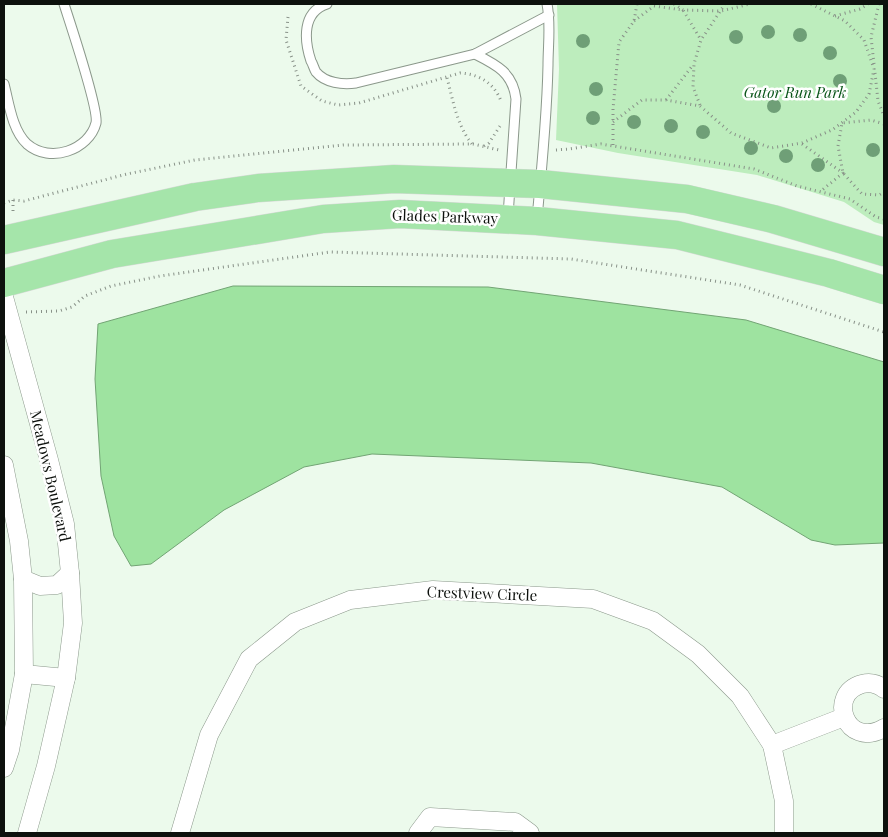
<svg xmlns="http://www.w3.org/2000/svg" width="888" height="837" viewBox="0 0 888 837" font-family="'Playfair Display',serif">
	<rect width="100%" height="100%" fill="#ecfaec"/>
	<!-- green -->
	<path fill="#bdedbd" d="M557,4H884V225L874,222L844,202L757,175L618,153L556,140L559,69Z"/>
	<!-- water -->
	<path fill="#9ee3a0" stroke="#72a474" d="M233,286L488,287L746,320L884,362V543L835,545L811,540L722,487L591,463L372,454L304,467L224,510L151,564L131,566L114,536L101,476L95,379L98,324Z"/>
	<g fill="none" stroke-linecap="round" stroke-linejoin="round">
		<defs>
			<g id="service">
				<path d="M327,4C302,12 304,40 311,61C313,64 314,69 316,72C325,83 343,85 356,83L475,54L549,15"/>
				<path d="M475,54C497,65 513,73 516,99L508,216"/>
				<path d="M4,84C9,103 12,130 27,144C50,164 89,150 96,123C99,109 70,23 64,4"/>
				<path d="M537,218C542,167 547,116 548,65C548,45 551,24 547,4"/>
			</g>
			<g id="minor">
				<path d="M4,297L49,460L65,524L70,573L73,623L66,678L46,766L27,833"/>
				<path d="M4,465L19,541L23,579L24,674L10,750L4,768"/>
				<path d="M23,579L40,586L57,585L70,573"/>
				<path d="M24,674L66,678"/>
				<path d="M884,689C878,684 870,682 862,684C826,694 846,750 884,728"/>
				<path d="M772,745L844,717"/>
				<path d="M180,833L209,735L249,659L295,622L350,600L433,590L593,599L653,621L698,654L740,696L772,745L784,801V833"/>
				<path d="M418,833L430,817L515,822L530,833"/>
			</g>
			<g id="primary">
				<path d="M4,240L195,197L258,188L394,179L540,184L687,199L773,219L884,252"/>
				<path d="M4,283L112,254L323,219L400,214L537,221L677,235L829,273L884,290"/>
			</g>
		</defs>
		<!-- service casing -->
		<use href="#service" stroke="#8b988b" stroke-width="11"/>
		<!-- minor casing -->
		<use href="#minor" stroke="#8b988b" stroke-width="19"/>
		<!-- primary casing -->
		<use href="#primary" stroke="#d8d9d8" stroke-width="29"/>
		<!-- path -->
		<g stroke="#889188" stroke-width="3" stroke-dasharray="1 4" stroke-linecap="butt">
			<path d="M674,4L683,10L721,11L750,4"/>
			<path d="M835,16L860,9L868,4"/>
			<path d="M288,17L286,40L301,86L322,101L338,105L359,103L460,73C479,74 494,83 501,101"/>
			<path d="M634,21L654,6L683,10L701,40"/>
			<path d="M874,64L871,37L879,4"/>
			<path d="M875,73L878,101L884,116"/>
			<path d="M447,78C453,100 457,126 472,144"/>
			<path d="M666,100L693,65"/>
			<path d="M700,105L693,87L694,64L701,40L725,4"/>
			<path d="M613,122L642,100H666L700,106L731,133L771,148L802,143L832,130L856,112L869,94L874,69L864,40L845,21L811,4"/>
			<path d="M884,124L871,120L842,123L838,146L843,173L862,194L879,195L884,192"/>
			<path d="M802,144L843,173L821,191"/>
			<path d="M613,145V109L619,42L634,21L637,4"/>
			<path d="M484,146L489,143L500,126"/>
			<path d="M556,150L569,149L601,144L754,169L797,186L850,199L876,217L884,219"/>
			<path d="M13,200V215"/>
			<path d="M4,203L13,200L24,201L127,174L195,160L343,145L473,144L499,150"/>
			<path d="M26,312L59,311L72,307L85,296L111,286L160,276L330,252L571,259L740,285L884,332"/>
		</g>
		<!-- service -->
		<use href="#service" stroke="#fff" stroke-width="9"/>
		<!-- minor -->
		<use href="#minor" stroke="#fff" stroke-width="18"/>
		<!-- primary -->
		<use href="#primary" stroke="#a5e5aa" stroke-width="28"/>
	</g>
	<!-- trees -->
	<g fill="#6f9f77">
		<circle cx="768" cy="32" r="7"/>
		<circle cx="800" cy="35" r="7"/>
		<circle cx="736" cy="37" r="7"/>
		<circle cx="583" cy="41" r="7"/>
		<circle cx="830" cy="53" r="7"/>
		<circle cx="840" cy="81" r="7"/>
		<circle cx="596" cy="89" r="7"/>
		<circle cx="774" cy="106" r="7"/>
		<circle cx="593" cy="118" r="7"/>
		<circle cx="634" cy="122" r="7"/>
		<circle cx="671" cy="126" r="7"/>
		<circle cx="703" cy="132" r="7"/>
		<circle cx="751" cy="148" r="7"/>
		<circle cx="873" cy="150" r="7"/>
		<circle cx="786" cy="156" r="7"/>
		<circle cx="818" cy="165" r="7"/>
	</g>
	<g text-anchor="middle" stroke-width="5" stroke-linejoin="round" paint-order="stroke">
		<!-- park labels -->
		<g font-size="15" font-style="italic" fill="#085417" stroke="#fff">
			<text x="795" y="98">Gator Run Park</text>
		</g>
		<!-- street labels -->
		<g font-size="15" fill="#0d110d" stroke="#fff">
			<text transform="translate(445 217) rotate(2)" y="5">Glades Parkway</text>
			<text transform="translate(50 476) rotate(77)" y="5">Meadows Boulevard</text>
			<text transform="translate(482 594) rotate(2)" y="5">Crestview Circle</text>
		</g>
	</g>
	<!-- border -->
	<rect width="888" height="837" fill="none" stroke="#0d110d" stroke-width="10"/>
</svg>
